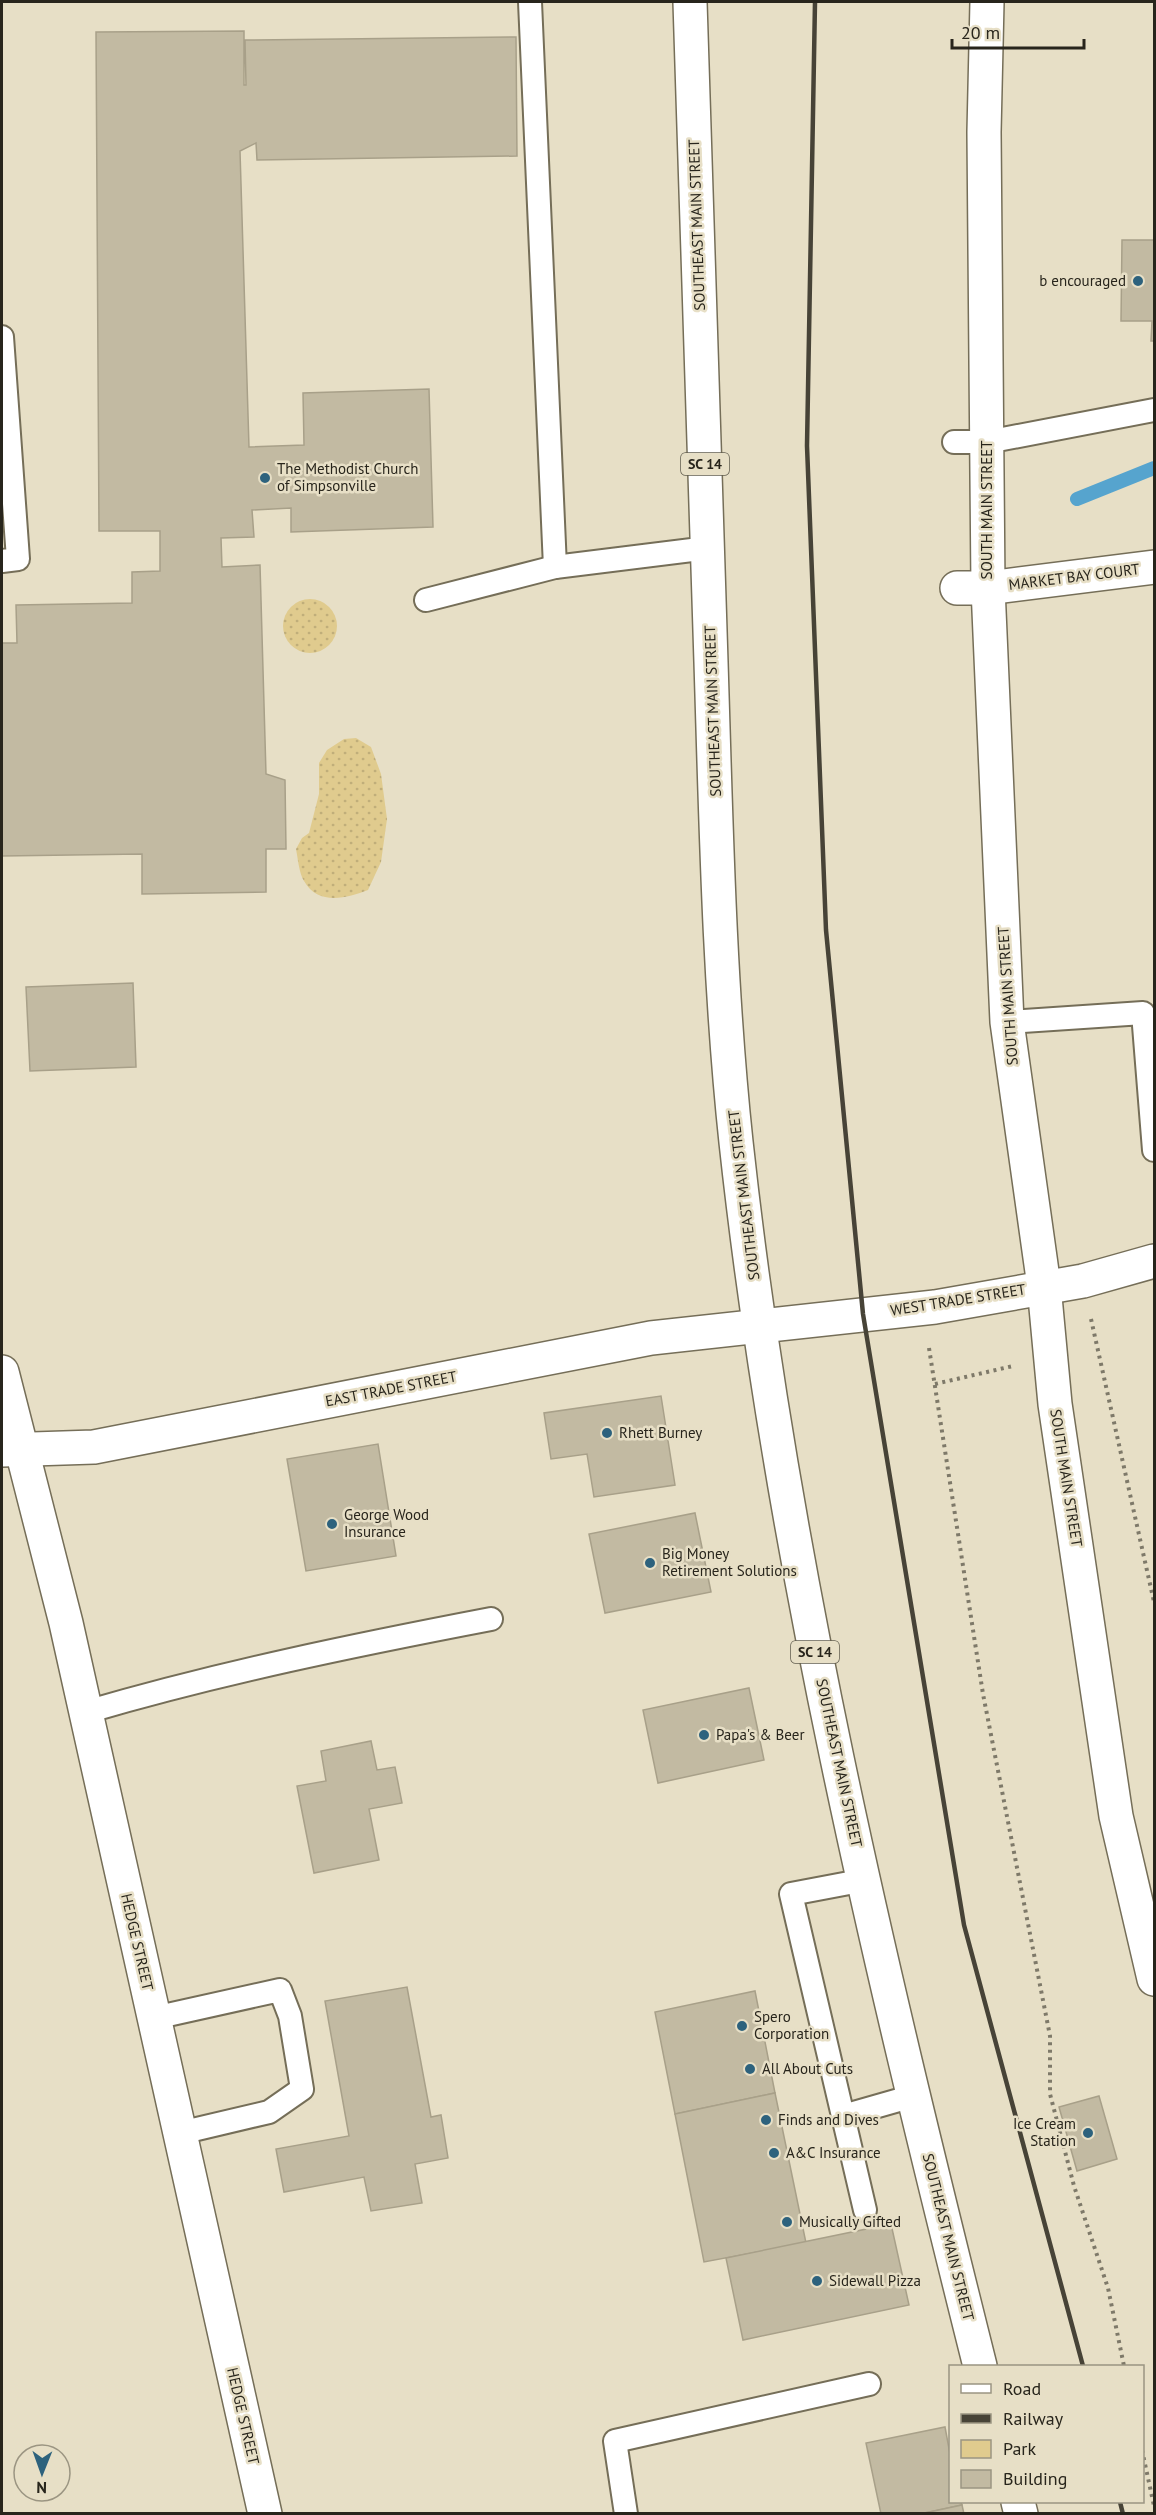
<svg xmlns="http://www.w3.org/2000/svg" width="1156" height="2515" viewBox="0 0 1156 2515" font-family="'PT Sans',sans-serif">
	<defs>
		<pattern id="green-dots" width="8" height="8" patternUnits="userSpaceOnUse" patternTransform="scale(1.5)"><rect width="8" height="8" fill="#e0cb8e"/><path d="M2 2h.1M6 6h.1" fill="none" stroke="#c0ae7a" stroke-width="1.8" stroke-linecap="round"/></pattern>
	</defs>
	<rect width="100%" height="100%" fill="#e7dfc6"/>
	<!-- green -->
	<g fill="url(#green-dots)">
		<circle cx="310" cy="626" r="27"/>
		<path d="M356,738L371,747L381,774L387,819L381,862L368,890C347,898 318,906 304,881C299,873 298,859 296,849L302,838L309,833L319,794V763L327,750L344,739Z"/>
	</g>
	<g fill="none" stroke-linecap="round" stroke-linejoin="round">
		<!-- stream -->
		<path stroke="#56a4ce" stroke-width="14" d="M1077,499L1154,468"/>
	</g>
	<!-- building -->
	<g fill="#c2baa2" stroke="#a8a089" stroke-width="1.5">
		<path d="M244,31V85H246L245,40L516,37L517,156L257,160L256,143L240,151L249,447L304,445L303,393L429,389L433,527L291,532V508L252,510L254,537L221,538L222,567L260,565L266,774L285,780L286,849H266V892L142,894V854L2,856V643H17L16,605L132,603V572L160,571V531H99L96,32Z"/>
		<path d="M1122,240H1154V341H1151L1152,321H1121Z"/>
		<path d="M133,983L136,1067L30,1071L26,987Z"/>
		<path d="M661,1396L675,1485L594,1497L587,1454L551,1459L544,1413Z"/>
		<path d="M378,1444L396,1556L306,1571L287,1459Z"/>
		<path d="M695,1513L711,1592L605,1613L589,1534Z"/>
		<path d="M749,1688L764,1760L658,1783L643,1710Z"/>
		<path d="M371,1741L377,1770L395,1767L402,1803L369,1809L379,1860L314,1873L297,1786L326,1781L321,1751Z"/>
		<path d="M407,1987L431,2117L441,2115L448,2158L415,2164L422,2203L371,2211L364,2177L284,2192L276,2149L349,2136L325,2001Z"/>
		<path d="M755,1991L775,2093L675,2114L655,2012Z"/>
		<path d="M775,2093L806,2243L704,2262L675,2114Z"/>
		<path d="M1099,2096L1117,2159L1077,2171L1059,2107Z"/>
		<path d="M891,2224L909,2305L743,2340L726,2258Z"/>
		<path d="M945,2427L950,2454V2502H961L962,2505L920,2514H881L866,2443Z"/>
		<path d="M962,2505L964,2514H920Z"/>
	</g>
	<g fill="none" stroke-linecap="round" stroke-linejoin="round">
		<defs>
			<g id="service">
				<path d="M530,2L555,567"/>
				<path d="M2,337L18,559L2,561"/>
				<path d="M954,442H987L1154,410"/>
				<path d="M426,600L555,567L708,548"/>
				<path d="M1007,1022L1143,1013L1154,1150"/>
				<path d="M86,1712C219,1673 355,1645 491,1619"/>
				<path d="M865,1880L791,1894L865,2210"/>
				<path d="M154,2018L280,1990L290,2016L302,2089L269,2112L180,2133"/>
				<path d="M843,2116L913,2096"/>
				<path d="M626,2514L615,2441L869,2384"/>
			</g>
			<g id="minor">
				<path d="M987,2L984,132L988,588L1007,1022L1044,1286L1055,1404L1116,1816L1154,1979"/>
				<path d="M957,588H988L1154,567"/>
				<path d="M2,1372L66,1623L265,2514"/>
				<path d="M2,1450L94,1447L651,1338L935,1307L1083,1281L1154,1261"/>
			</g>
			<g id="primary">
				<path d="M690,2C697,222 704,442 711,662C716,822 719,983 736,1142C781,1556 879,1963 980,2366"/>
				<path d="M1018,2502L1021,2514"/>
			</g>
		</defs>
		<!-- service casing -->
		<use href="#service" stroke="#756e58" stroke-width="26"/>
		<!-- minor casing -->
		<use href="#minor" stroke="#756e58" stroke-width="36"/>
		<!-- primary casing -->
		<use href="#primary" stroke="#756e58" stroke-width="36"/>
		<!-- path -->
		<g stroke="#7e7969" stroke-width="4" stroke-dasharray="3 4.5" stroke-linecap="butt">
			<path d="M1091,1319L1154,1602"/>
			<path d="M929,1348L983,1694L1050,2036V2094L1074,2186L1108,2288L1124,2366"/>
			<path d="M935,1384L1013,1366"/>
			<path d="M1142,2450L1154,2506"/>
		</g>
		<!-- service -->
		<use href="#service" stroke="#fff" stroke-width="22"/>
		<!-- minor -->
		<use href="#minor" stroke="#fff" stroke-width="33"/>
		<!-- primary -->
		<use href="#primary" stroke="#fff" stroke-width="33"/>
		<!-- rail -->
		<g stroke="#474337" stroke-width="4.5">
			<path d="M815,2L807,446L826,930L863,1314L964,1925L1083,2366"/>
			<path d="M1120,2502L1123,2514"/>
		</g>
	</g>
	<!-- markers -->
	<g fill="#2d627d" stroke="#e7dfc6" stroke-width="2">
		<circle cx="1138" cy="281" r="6"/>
		<circle cx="265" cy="478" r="6"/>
		<circle cx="607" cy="1433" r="6"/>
		<circle cx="332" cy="1524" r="6"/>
		<circle cx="650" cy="1563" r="6"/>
		<circle cx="704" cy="1735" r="6"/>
		<circle cx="742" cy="2026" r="6"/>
		<circle cx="750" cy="2069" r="6"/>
		<circle cx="766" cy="2120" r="6"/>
		<circle cx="1088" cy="2133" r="6"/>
		<circle cx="774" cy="2153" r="6"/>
		<circle cx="787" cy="2222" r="6"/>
		<circle cx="817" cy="2281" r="6"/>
	</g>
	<g text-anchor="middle" stroke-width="5" stroke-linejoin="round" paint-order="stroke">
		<!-- shield labels -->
		<g fill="#e7dfc6" stroke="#615d4f" stroke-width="1.5">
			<rect x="681" y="453" width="48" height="22" rx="4.5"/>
			<rect x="791" y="1641" width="48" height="22" rx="4.5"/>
		</g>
		<g font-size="14" font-weight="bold" fill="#28251c">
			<text x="705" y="469">SC 14</text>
			<text x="815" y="1657">SC 14</text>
		</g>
		<!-- street labels -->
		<g font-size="15" fill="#28251c" stroke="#e7dfc6">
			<text transform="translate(697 225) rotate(-92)" y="5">SOUTHEAST MAIN STREET</text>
			<text transform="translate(987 510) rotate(-90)" y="5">SOUTH MAIN STREET</text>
			<text transform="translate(1074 577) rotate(-7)" y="5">MARKET BAY COURT</text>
			<text transform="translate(713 711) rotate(-92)" y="5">SOUTHEAST MAIN STREET</text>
			<text transform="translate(1008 996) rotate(-94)" y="5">SOUTH MAIN STREET</text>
			<text transform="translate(744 1195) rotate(-97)" y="5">SOUTHEAST MAIN STREET</text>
			<text transform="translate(958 1300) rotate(-9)" y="5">WEST TRADE STREET</text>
			<text transform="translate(391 1389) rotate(-11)" y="5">EAST TRADE STREET</text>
			<text transform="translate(1066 1478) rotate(81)" y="5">SOUTH MAIN STREET</text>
			<text transform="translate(839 1763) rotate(78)" y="5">SOUTHEAST MAIN STREET</text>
			<text transform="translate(137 1942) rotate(77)" y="5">HEDGE STREET</text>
			<text transform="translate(948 2237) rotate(76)" y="5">SOUTHEAST MAIN STREET</text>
			<text transform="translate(243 2416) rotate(77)" y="5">HEDGE STREET</text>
		</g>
		<!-- poi labels -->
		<g font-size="15" fill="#28251c" stroke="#e7dfc6" text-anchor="start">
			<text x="1126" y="286" text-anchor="end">b encouraged</text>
			<text x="277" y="474">The Methodist Church<tspan x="277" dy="17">of Simpsonville</tspan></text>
			<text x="619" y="1438">Rhett Burney</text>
			<text x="344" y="1520">George Wood<tspan x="344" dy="17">Insurance</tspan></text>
			<text x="662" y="1559">Big Money<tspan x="662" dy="17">Retirement Solutions</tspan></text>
			<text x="716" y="1740">Papa's &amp; Beer</text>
			<text x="754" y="2022">Spero<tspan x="754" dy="17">Corporation</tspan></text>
			<text x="762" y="2074">All About Cuts</text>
			<text x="778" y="2125">Finds and Dives</text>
			<text x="1076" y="2129" text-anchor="end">Ice Cream<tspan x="1076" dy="17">Station</tspan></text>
			<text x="786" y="2158">A&amp;C Insurance</text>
			<text x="799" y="2227">Musically Gifted</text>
			<text x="829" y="2286">Sidewall Pizza</text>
		</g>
	</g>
	<!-- border -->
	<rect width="1156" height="2515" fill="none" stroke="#28251c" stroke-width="6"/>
	<!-- legend -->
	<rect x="949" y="2365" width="195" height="138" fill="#e7dfc6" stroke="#9b9582" stroke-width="1.5"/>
	<rect x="961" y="2384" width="30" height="9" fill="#ffffff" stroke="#9b9582" stroke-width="1.5"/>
	<text x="1003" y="2395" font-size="18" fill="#28251c">Road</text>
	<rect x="961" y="2414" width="30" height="9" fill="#474337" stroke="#9b9582" stroke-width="1.5"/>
	<text x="1003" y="2425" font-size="18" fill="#28251c">Railway</text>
	<rect x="961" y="2440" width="30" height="18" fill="#e0cb8e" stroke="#9b9582" stroke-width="1.5"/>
	<text x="1003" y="2455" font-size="18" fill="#28251c">Park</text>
	<rect x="961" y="2470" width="30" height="18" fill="#c2baa2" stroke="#9b9582" stroke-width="1.5"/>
	<text x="1003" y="2485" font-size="18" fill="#28251c">Building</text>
	<!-- north arrow -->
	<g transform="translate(42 2473) rotate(181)"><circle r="28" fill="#e7dfc6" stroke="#9b9582" stroke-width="1.5"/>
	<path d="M0-4.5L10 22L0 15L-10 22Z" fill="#2d627d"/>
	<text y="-9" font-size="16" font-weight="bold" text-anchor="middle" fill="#28251c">N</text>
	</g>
	<!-- scale -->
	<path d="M952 39v9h132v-9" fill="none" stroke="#28251c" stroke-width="3"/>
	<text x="961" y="39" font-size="18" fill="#28251c" stroke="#e7dfc6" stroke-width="4.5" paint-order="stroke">20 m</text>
</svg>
